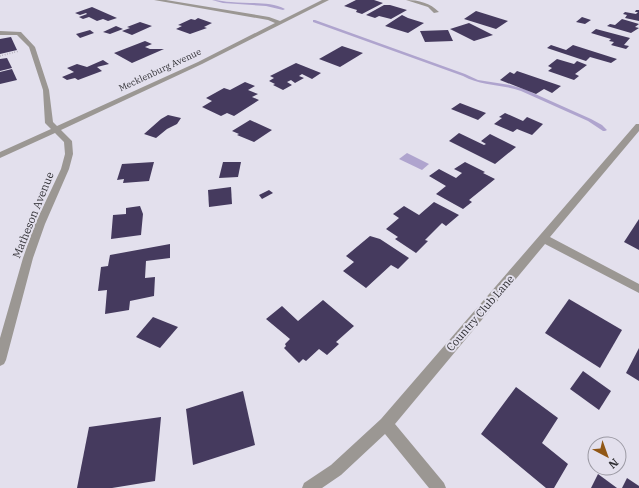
<svg xmlns="http://www.w3.org/2000/svg" width="639" height="488" viewBox="0 0 639 488" font-family="'IBM Plex Serif',serif">
	<rect width="100%" height="100%" fill="#e3e0ed"/>
	<!-- water -->
	<path fill="#afa4ce" d="M407,153L429,164L422,170L399,159Z"/>
	<g fill="none" stroke-linecap="round" stroke-linejoin="round">
		<!-- stream -->
		<g fill="#afa4ce" fill-rule="evenodd">
			<path d="M212,0C219,0 225,2 231,2C249,4 269,1 285,9L283,10L266,6L223,3Z"/>
			<path d="M313,20H315L465,74L478,80L510,85L524,89L591,119L602,125L607,130L605,131H603L588,121L521,91C502,84 481,86 463,76L313,22Z"/>
		</g>
	</g>
	<!-- building -->
	<g fill="#453a5e">
		<path d="M356,0H374L383,3L362,14L356,12L357,10L344,6Z"/>
		<path d="M384,5H390L407,10L391,19L379,16L375,18L366,15Z"/>
		<path d="M92,7L117,18L108,21L103,19L97,21L89,17L83,19L79,17L87,14L86,13L80,15L75,13Z"/>
		<path d="M636,10H639V21L625,18L627,15L623,14L625,12L636,14L638,12H635Z"/>
		<path d="M476,11L508,21L496,29L464,19Z"/>
		<path d="M402,15L408,18L424,23L408,33L385,26Z"/>
		<path d="M582,17L591,20L585,24L576,22Z"/>
		<path d="M198,18L212,23L204,27L207,28L190,34L176,29L182,26L178,25L191,19L195,20Z"/>
		<path d="M622,19L639,24L635,27L639,28L631,33L607,26L610,24L615,25Z"/>
		<path d="M140,22L152,26L132,35L122,31L130,28L127,27Z"/>
		<path d="M469,23L493,35L474,41L450,29Z"/>
		<path d="M116,26L123,29L110,34L103,32Z"/>
		<path d="M596,29L630,38L624,45L629,46L626,49L611,45L614,42L609,41L611,39L591,33Z"/>
		<path d="M90,30L94,33L80,38L76,34Z"/>
		<path d="M448,30L453,41L425,42L420,31Z"/>
		<path d="M11,37L17,50L0,54V39Z"/>
		<path d="M145,41L152,44L145,47L150,49H164L132,63L114,53Z"/>
		<path d="M551,45L566,50L573,45L617,59L611,63L590,57L586,61L547,48Z"/>
		<path d="M342,46L363,53L340,67L319,59Z"/>
		<path d="M7,58L12,68L0,71V59Z"/>
		<path d="M557,59L574,64L577,61L587,65L575,74L579,76L574,80L548,71L552,68L548,66Z"/>
		<path d="M103,60L109,64L97,67L102,71L78,80L75,78L67,80L62,77L74,72L67,68L77,64L87,67Z"/>
		<path d="M296,63L321,73L312,79L302,74L299,76L304,78L295,83L291,80L287,82L292,85L283,90L273,85L275,84L269,81L274,78L270,76Z"/>
		<path d="M12,69L17,80L0,84V72Z"/>
		<path d="M517,71L561,86L552,93L544,89L536,94L500,80L510,72L514,74Z"/>
		<path d="M245,82L255,86L248,90L258,94L252,97L259,100L234,116L227,113L221,116L202,107L212,101L206,98L224,88L230,90Z"/>
		<path d="M460,103L486,113L478,120L451,109Z"/>
		<path d="M505,113L523,121L527,117L543,124L532,135L517,129L513,132L494,124L502,118L499,117Z"/>
		<path d="M168,115L181,118L177,124L167,129L156,138L144,134L161,119Z"/>
		<path d="M250,120L272,130L254,142L237,135L239,134L232,131Z"/>
		<path d="M459,133L484,145L486,144L481,141L490,134L516,147L495,164L449,141Z"/>
		<path d="M154,162L149,181L123,183L124,179L117,180L122,164Z"/>
		<path d="M223,162H241L238,177L219,178Z"/>
		<path d="M465,162L485,172L483,173L495,179L469,200L472,202L463,209L436,194L446,186L429,176L439,169L456,178L462,173L454,169Z"/>
		<path d="M231,187L232,204L209,207L208,190Z"/>
		<path d="M269,190L273,193L262,199L259,195Z"/>
		<path d="M434,202L459,215L446,226L442,223L425,240L428,241L416,253L395,239L398,237L386,229L399,218L393,214L404,206L419,215Z"/>
		<path d="M140,206L143,214L141,235L111,239L113,215L126,214V208Z"/>
		<path d="M639,219V250L624,242Z"/>
		<path d="M370,236L380,239L409,258L398,269L391,265L366,288L343,271L354,262L346,256Z"/>
		<path d="M170,244V258L146,261L145,278L155,277L154,296L130,301L129,310L105,314L107,290L98,291L101,267L108,266L110,255Z"/>
		<path d="M569,299L622,330L600,368L545,333Z"/>
		<path d="M323,300L354,326L336,342L339,344L327,355L319,349L306,361L303,359L299,363L284,348L286,346L285,344L290,339L266,319L282,306L298,321Z"/>
		<path d="M153,317L178,327L160,348L136,337Z"/>
		<path d="M639,348V381L626,373Z"/>
		<path d="M583,371L611,391L599,410L570,389Z"/>
		<path d="M516,387L558,418L542,443L568,464L554,488H546L481,434Z"/>
		<path d="M243,391L255,445L193,465L186,409Z"/>
		<path d="M161,417L155,481L112,488H77L89,427Z"/>
		<path d="M598,474L617,488H591Z"/>
		<path d="M627,478L639,486V488H622Z"/>
	</g>
	<g fill="none" stroke-linecap="round" stroke-linejoin="round">
		<!-- path -->
		<path stroke="#8f8c96" stroke-width="1.5" stroke-dasharray="0.5 2" stroke-linecap="butt" d="M0,56L19,51"/>
		<!-- minor -->
		<g fill="#9b9793" fill-rule="evenodd">
			<path d="M154,0H166L269,17L280,21L322,0H329L202,64L61,130L72,141L73,154L69,169L45,224L33,258L6,360L4,364L0,366V338L23,258L35,224L61,169L65,154L64,142L55,133L0,158V152L51,129L45,123L43,90L29,47L17,35H0V31L21,32L35,47L49,90L53,122L57,126L198,62L275,23L268,20Z"/>
			<path d="M406,0C419,0 430,3 439,12L434,13L428,7Z"/>
			<path d="M636,124H639V131L550,237L639,284V293L545,244L395,424L444,483L446,488H429L385,434L341,475L322,488H302L304,483L331,465L381,419Z"/>
		</g>
	</g>
	<g text-anchor="middle" stroke-width="4" stroke-linejoin="round" paint-order="stroke">
		<!-- far-street labels -->
		<g font-size="9" fill="#323136" stroke="#e3e0ed">
			<text transform="translate(160 70) rotate(-25)" y="3">Mecklenburg Avenue</text>
		</g>
		<!-- street labels -->
		<g font-size="11" fill="#323136" stroke="#e3e0ed">
			<text transform="translate(33 215) rotate(-68)" y="4">Matheson Avenue</text>
			<text transform="translate(480 313) rotate(-49)" y="4">Country Club Lane</text>
		</g>
	</g>
	<!-- north arrow -->
	<g transform="translate(607 456) rotate(139)"><circle r="19" fill="#e3e0ed" stroke="#9c9aa4"/>
	<path d="M0-3L7 15L0 10L-7 15Z" fill="#915715"/>
	<text y="-6" font-size="11" font-weight="bold" text-anchor="middle" fill="#323136">N</text>
	</g>
</svg>
